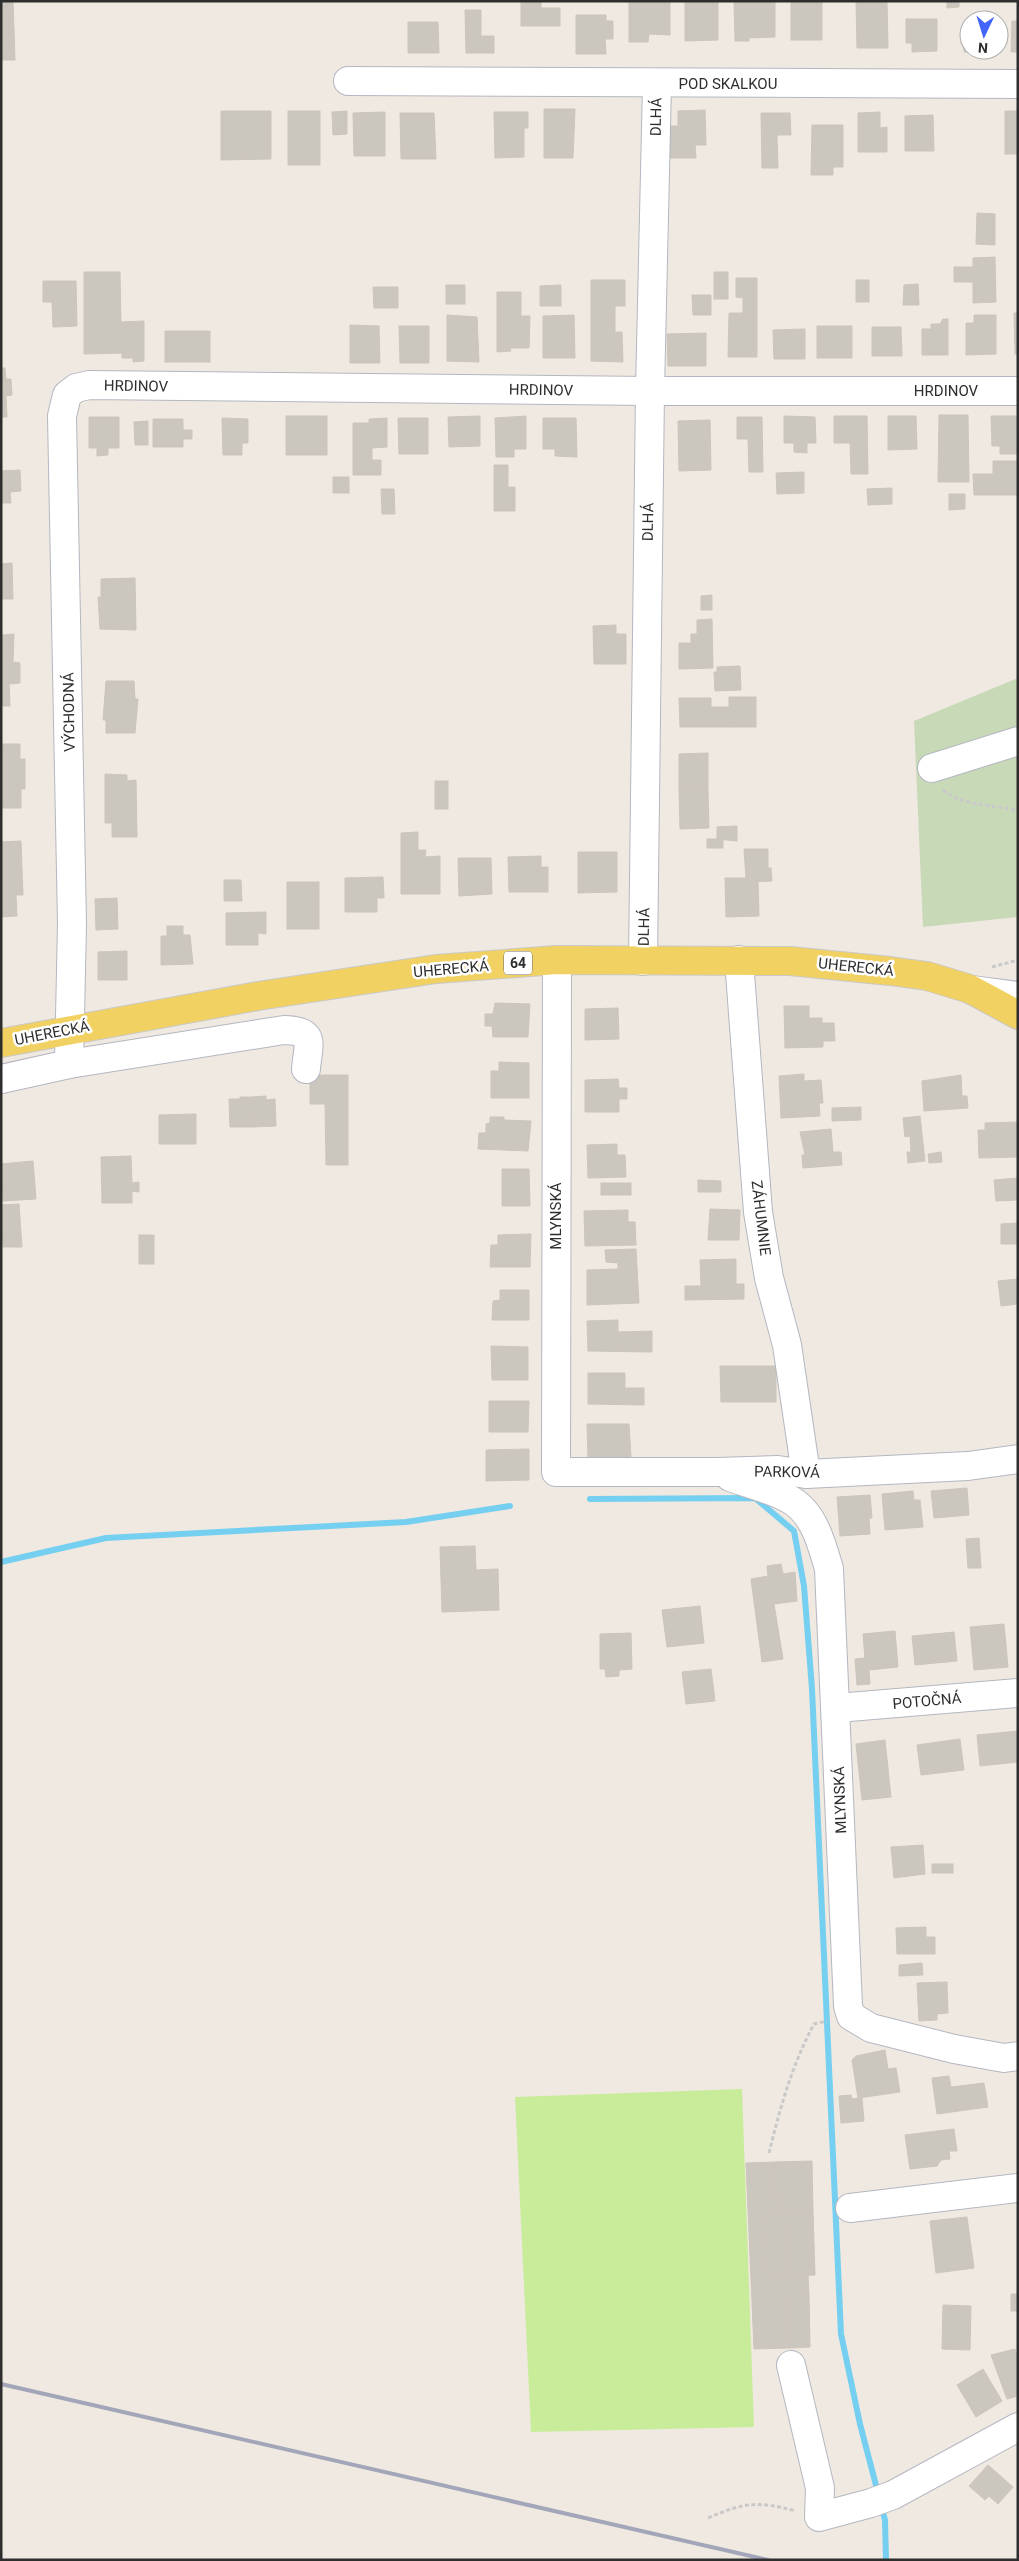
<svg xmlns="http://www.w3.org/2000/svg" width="1019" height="2561" viewBox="0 0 1019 2561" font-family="Roboto,sans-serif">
	<rect width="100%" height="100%" fill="#efe9e1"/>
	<!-- cemetery -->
	<path fill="#c8d9b8" d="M1018,678V917L923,927L914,721Z"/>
	<!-- pitch -->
	<path fill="#c9ec9a" d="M742,2089L754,2427L531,2432L515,2097Z"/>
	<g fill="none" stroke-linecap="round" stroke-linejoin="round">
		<!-- stream -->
		<g stroke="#75cff0" stroke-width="6">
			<path d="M590,1499L755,1498L794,1531L804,1586L812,1689L841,2334L860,2424L878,2493"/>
			<path d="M1,1562L106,1538L406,1522L510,1506"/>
			<path d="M881,2505L885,2520L886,2560"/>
		</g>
	</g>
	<!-- building -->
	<g fill="#cbc7bf" stroke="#cbc5ba">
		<path d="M1,1H13L15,60H1Z"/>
		<path d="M521,1H541V8H560V26H521Z"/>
		<path d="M629,1H670V35L649,34L648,42H629Z"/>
		<path d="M685,1H718V40L685,41Z"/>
		<path d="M734,1H775V37L749,38V41H735Z"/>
		<rect x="791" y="1" width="31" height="39"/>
		<path d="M856,1H887L888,48H857Z"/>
		<path d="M947,1H959V7L947,8Z"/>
		<path d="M465,10H481V36H494V53H466Z"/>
		<path d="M576,15H606V21H613V39H605L606,54H576Z"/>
		<path d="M906,19H937V51L912,52V43H906Z"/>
		<path d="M1012,21H1018V52H1011Z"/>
		<path d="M408,22H438L439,53H408Z"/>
		<path d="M964,22H969V50H994V52H964Z"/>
		<path d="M544,109H575L573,158H544Z"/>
		<path d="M705,110L706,145H695L696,158H670V134H664L663,126H678V111Z"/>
		<path d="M221,111H271V159L221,160Z"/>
		<rect x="288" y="111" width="32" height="54"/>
		<path d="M347,111V134L333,135L332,112Z"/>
		<rect x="1005" y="111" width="13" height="43"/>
		<path d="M385,112V156H354L353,113Z"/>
		<path d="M494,112H528V128H524V157L495,158Z"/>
		<path d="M880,112V128L887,127V152H858V113Z"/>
		<path d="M400,113H434L436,159H401Z"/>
		<path d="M761,113H790L791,135H777L778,168H762Z"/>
		<path d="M933,115L934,151H905V116Z"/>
		<path d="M812,125H843V167H833V175H811Z"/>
		<path d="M977,213L995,214V245L976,244Z"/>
		<path d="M995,257L996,302L973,303V282H954V267H973V258Z"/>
		<path d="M84,272H120L121,322L144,321V361L133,362V358H122V353L84,354Z"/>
		<rect x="714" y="272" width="14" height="27"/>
		<path d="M736,278H757V313H743V298L736,297Z"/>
		<path d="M591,280H625V306H615V332H622L623,362L591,361Z"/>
		<rect x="856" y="280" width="13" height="22"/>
		<path d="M43,281H76L77,326L53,327L52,302H43Z"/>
		<path d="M918,284L919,305H903L904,285Z"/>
		<rect x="446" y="285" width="19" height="19"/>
		<path d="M561,285V306H540V286Z"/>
		<path d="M373,287H398V308H374Z"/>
		<path d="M497,292H521V316H530L529,348H510L511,351L497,352Z"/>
		<path d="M692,295H711V315H693Z"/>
		<path d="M729,313H757V357H728Z"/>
		<path d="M1014,313H1018V354H1015Z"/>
		<path d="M447,315L477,317L479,362L447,361Z"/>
		<path d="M574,315L575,358H543V316Z"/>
		<path d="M974,315H996V354L966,355V323H974Z"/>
		<path d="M943,319H948V355H922V329H931V324H940Z"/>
		<path d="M350,325L379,326L380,363H350Z"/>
		<path d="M399,326H429V363H400Z"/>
		<rect x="817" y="326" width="35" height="32"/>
		<path d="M872,327H901L902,356H872Z"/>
		<path d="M805,329V359H774L773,330Z"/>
		<rect x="165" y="331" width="45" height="31"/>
		<path d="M706,333V366H668L667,334Z"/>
		<path d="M1,368H5L6,379H11L12,395L6,396L7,417H1Z"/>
		<path d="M939,415H968L969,482H938Z"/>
		<rect x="286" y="416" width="41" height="39"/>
		<path d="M480,416V446L449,447L448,417Z"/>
		<path d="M526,416V449H514V457H496L495,418Z"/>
		<path d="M784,416L815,417L816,443H807V453L794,452V443H784Z"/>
		<path d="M834,416H867L868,474H851L850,443H834Z"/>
		<path d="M888,416H916L917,449L888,450Z"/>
		<path d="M991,416H1017L1018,454H1000V446H992Z"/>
		<path d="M89,417H119V448H108V455L97,456V448H89Z"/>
		<path d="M737,417H762L763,472H749L748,439H737Z"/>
		<path d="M222,418L248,419V443H242V455H223Z"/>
		<path d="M387,418V447L372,448V460H381V475H353V423H369V419Z"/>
		<path d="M398,418H428V454H399Z"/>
		<path d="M543,418H576L577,457L555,456V449H543Z"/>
		<path d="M153,419H183V430H192V439H183V447H153Z"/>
		<path d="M710,420L711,470L679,471L678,421Z"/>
		<path d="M148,421V445H135L134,422Z"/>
		<path d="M993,461H1018V495H974L973,474H993Z"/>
		<path d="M494,465H508V487H515V511H494Z"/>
		<path d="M20,470L21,491L10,492L11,503H1V471Z"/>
		<path d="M804,472V493L777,494L776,473Z"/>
		<rect x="333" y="477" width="16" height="16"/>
		<path d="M892,488V504L868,505L867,489Z"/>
		<path d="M381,489H394L395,514H382Z"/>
		<path d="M949,494H965V509L949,510Z"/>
		<path d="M12,563L13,599H1V564Z"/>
		<path d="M135,578L136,630L100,629L98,597H101V579Z"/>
		<path d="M712,595V610H701V596Z"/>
		<path d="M712,619L713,668L679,669V643H691V634H697V620Z"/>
		<path d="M616,625V634H626V664H594L593,626Z"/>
		<path d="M14,634L13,662L20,663V683L9,684L10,706H1V637L3,635Z"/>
		<path d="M740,666L741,690L715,691L714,672H717V667Z"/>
		<path d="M106,681H134L135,699H138L135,733H106V720H103Z"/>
		<rect x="729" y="697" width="27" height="30"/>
		<path d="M679,698H711V707H729V727H680Z"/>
		<path d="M1,744H20V759H25V789H21V808H1Z"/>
		<path d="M708,753V791H679V754Z"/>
		<path d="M105,774L127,775V781L136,780L137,837H112V823H105Z"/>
		<rect x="435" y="781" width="13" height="28"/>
		<path d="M679,791H708L709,828L680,829Z"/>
		<path d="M737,826V841L717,839V827Z"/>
		<path d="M418,832V850H426L425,857L440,856V894H401V833Z"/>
		<rect x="707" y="839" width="16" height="9"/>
		<path d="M21,841L23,895H16L17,916L1,917V842Z"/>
		<path d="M744,849H768V868H771L772,881L749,882V878H746Z"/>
		<path d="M578,852H617V892L578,893Z"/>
		<path d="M541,856V867H548V892H509L508,857Z"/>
		<path d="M458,858H491L492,894L459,896Z"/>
		<path d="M383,877L384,898H377V912H345V878Z"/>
		<path d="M725,878H749V882L758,881L759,916L726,917Z"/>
		<path d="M224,880H241L242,901H224Z"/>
		<rect x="287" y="882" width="32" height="47"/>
		<path d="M117,898L118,929L96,930L95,899Z"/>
		<path d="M266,912V934L258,933V945H226V913Z"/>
		<path d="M167,926H183V935H190L193,964L161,965V936H167Z"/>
		<path d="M127,951V980H98V952Z"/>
		<path d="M495,1003L530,1004L528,1037H493L492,1026H485V1014H493Z"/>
		<path d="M784,1006H809V1018H822V1023H834L835,1041H823V1047L785,1048Z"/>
		<path d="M618,1008L619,1039L585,1040V1009Z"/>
		<path d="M499,1062L529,1063V1098H491V1071H499Z"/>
		<path d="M804,1074V1081L821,1080L823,1103H819L820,1116L781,1118L779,1076Z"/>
		<path d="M310,1075H348V1165H326L325,1104H310Z"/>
		<path d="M961,1075L962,1096H967L968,1108L924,1111L922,1081Z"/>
		<path d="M618,1079L619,1088H627V1099H619V1112H585V1080Z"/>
		<path d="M266,1096V1100L275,1099L276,1126L253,1127L252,1097Z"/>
		<path d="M240,1097H252L253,1127H230L229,1099H240Z"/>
		<path d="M861,1107V1120L832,1121V1108Z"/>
		<path d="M196,1114V1144H159V1115Z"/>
		<path d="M920,1116L925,1161L908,1163L907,1152H911L910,1136L905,1137L903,1118Z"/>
		<path d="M490,1117H504V1120L531,1121L528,1151L478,1149L479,1133H486V1124L490,1123Z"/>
		<path d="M1018,1122V1157L979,1158L978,1130H985V1123Z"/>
		<path d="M831,1129L833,1152H841L842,1165L803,1168L802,1155H805L800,1132Z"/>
		<path d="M617,1144V1155H625L626,1177L588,1178L587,1145Z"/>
		<path d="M941,1152L942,1162L929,1163L928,1154Z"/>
		<path d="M131,1156L132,1183L139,1182V1192L132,1191V1203H102L101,1157Z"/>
		<path d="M33,1161L36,1199L3,1201L1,1164Z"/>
		<path d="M502,1169H529L530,1206H502Z"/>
		<path d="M1018,1178V1200L996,1201L994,1180Z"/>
		<path d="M698,1180L721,1181V1192H698Z"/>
		<rect x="601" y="1183" width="30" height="12"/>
		<path d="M19,1204L22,1247H3L1,1205Z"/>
		<path d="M710,1209L740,1210L739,1240H708Z"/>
		<path d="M628,1210V1222H635L636,1245L585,1246L584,1211Z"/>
		<path d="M1018,1223V1244H1001V1224Z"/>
		<path d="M531,1234L530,1267H490L491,1245H498V1235Z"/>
		<rect x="139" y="1235" width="15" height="29"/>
		<path d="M636,1249L639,1303L587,1305V1270L618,1269V1263L606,1262L605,1250Z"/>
		<path d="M736,1259V1284H744V1299L685,1300V1286H701L700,1260Z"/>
		<path d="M1018,1279V1304L1001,1306L998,1281Z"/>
		<path d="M500,1290H529V1320H492L493,1301L500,1300Z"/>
		<path d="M618,1320V1332L652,1331V1352L588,1351L587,1321Z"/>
		<path d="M491,1346L528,1347V1380H492Z"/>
		<path d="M720,1366H776V1402H721Z"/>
		<path d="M588,1373H625V1388H644V1405L588,1404Z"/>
		<path d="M489,1401H529L528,1432H489Z"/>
		<path d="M587,1424H629L631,1458H588Z"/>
		<path d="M529,1449V1480L486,1481V1450Z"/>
		<path d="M967,1488L969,1515L934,1518L931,1491Z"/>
		<path d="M913,1491L914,1500H920L923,1527L885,1530L882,1494Z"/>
		<path d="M870,1495L872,1518H869L870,1534L840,1536L837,1497Z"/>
		<path d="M979,1538L981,1568H968L966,1539Z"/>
		<path d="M475,1546L476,1570L498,1569L499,1610L442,1612L440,1547Z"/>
		<path d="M781,1564L783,1574L795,1572L797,1601L774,1604L783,1659L762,1662L751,1579L768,1576L767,1566Z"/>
		<path d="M700,1606L704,1643L667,1647L662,1610Z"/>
		<path d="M1004,1624L1008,1667L974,1670L970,1627Z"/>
		<path d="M895,1631L898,1667L869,1670L870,1684L857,1685L855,1659L865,1658L863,1634Z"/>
		<path d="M954,1632L957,1661L915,1665L912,1636Z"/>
		<path d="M631,1633L632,1669L619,1670V1676L606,1677L605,1669H600V1634Z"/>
		<path d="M711,1669L715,1701L686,1704L682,1672Z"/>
		<path d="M1018,1731V1762L980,1766L977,1735Z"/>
		<path d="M960,1739L964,1770L921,1775L917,1745Z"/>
		<path d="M885,1740L891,1797L862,1800L856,1744Z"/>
		<path d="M923,1845L925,1874L894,1878L891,1847Z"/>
		<rect x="932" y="1864" width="21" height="9"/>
		<path d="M926,1927V1937H935V1954H897L896,1928Z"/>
		<path d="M922,1963L923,1975L899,1976V1965Z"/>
		<path d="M947,1982L948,2013L937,2014V2020L919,2021L917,1983Z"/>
		<path d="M885,2050L888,2069L896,2068L900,2092L858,2098L852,2060L856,2056Z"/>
		<path d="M949,2076L951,2087L984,2083L988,2107L937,2114L932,2078Z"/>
		<path d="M851,2095L852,2099L862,2098L864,2121L841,2123L839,2096Z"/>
		<path d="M954,2129L957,2151H949L950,2159L941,2160L937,2166L910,2169L905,2135Z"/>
		<path d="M812,2161L813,2212L776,2213L775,2162Z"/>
		<path d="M775,2162L776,2213L764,2214L767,2277H784L785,2297L788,2296L790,2348L754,2349L746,2163Z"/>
		<path d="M813,2212L815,2275L787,2276L784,2213Z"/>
		<path d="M784,2213L787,2276L767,2277L764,2214Z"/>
		<path d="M967,2217L974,2268L936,2273L930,2221Z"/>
		<path d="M808,2275L809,2296L785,2297L784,2277Z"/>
		<rect x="1011" y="2294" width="7" height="17"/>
		<path d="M788,2296H809L810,2347L790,2348Z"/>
		<path d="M943,2305L971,2306L970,2350L942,2349Z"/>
		<path d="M1015,2349L1018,2356V2396L1007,2399L991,2355Z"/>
		<path d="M983,2369L1002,2401L976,2417L957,2385Z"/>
		<path d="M988,2465L1013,2487L998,2504L989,2496L985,2500L969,2486Z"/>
	</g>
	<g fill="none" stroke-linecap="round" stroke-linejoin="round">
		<defs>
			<g id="minor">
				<path d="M348,81L1018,84"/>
				<path d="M932,768L1018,741"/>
				<path d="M557,960L556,1472H717L778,1470L806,1474L968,1466L1018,1459"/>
				<path d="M739,960L758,1212L769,1278L787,1345L806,1474"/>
				<path d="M643,961L650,391L657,84"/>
				<path d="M972,990L1018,996"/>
				<path d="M69,1064L72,924L62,416L67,395L76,388L89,385L650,391H1018"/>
				<path d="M1,1079L69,1064L284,1030C317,1031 308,1043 306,1069"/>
				<path d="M730,1477C749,1484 771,1489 789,1499C814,1512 822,1545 829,1569L848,2006L851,2016L871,2028L954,2049L1004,2058L1018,2056"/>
				<path d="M837,1708L1018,1693"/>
				<path d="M850,2208L1018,2188"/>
				<path d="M791,2365L820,2488L819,2517L871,2503L893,2495L1018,2427"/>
			</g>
			<path id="major" d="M1,1043L258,996L436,969L557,960L790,961L890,971L927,976L970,989L1018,1015"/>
		</defs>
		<!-- minor casing -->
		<use href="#minor" stroke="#b4b7c1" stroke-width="30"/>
		<!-- major casing -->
		<use href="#major" stroke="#c9c9c9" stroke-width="30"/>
		<!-- path -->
		<g stroke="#c9c9c9" stroke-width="3" stroke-dasharray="4 2.5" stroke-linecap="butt">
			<path d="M943,790C965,807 992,804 1018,811"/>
			<path d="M992,967L1018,960"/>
			<path d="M769,2153C780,2108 792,2065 814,2024L827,2021"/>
			<path d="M708,2518C745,2502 758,2501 796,2511"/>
		</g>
		<!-- minor -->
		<use href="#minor" stroke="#fff" stroke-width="28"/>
		<!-- major -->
		<use href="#major" stroke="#f2d163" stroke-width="28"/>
		<!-- rail -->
		<path stroke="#a3a6b8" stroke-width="4" d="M1,2384L768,2560"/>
	</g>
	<g text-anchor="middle" stroke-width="5" stroke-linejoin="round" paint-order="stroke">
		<!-- shield labels -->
		<rect fill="#fff" stroke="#6d6d6d" stroke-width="1" x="504" y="951.5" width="28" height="23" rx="4"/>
		<g font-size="14" font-weight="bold" fill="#2e2e2e">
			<text x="518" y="968">64</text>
		</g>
		<!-- street labels -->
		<g font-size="15" fill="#2e2e2e" stroke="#fff">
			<text x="728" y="89">POD SKALKOU</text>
			<text transform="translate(656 117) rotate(-89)" y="5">DLHÁ</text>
			<text transform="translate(136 386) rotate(1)" y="5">HRDINOV</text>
			<text transform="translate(541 390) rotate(1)" y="5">HRDINOV</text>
			<text x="946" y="396">HRDINOV</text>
			<text transform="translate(648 522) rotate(-89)" y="5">DLHÁ</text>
			<text transform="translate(69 712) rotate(-91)" y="5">VÝCHODNÁ</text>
			<text transform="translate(644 927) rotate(-89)" y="5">DLHÁ</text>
			<text transform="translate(856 967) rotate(6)" y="5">UHERECKÁ</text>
			<text transform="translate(451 969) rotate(-5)" y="5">UHERECKÁ</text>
			<text transform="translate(52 1033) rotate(-11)" y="5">UHERECKÁ</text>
			<text transform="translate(556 1216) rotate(-90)" y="5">MLYNSKÁ</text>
			<text transform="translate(761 1218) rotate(83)" y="5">ZÁHUMNIE</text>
			<text transform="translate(787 1472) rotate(1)" y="5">PARKOVÁ</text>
			<text transform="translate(927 1701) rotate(-5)" y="5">POTOČNÁ</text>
			<text transform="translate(840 1800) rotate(-92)" y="5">MLYNSKÁ</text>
		</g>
	</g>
	<!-- border -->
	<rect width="1019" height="2561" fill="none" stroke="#2e2e2e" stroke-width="5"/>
	<!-- north arrow -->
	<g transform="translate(984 35) rotate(184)"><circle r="24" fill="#ffffff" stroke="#ababab"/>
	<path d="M0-4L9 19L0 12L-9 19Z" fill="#4264fb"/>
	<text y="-8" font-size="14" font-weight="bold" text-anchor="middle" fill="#2e2e2e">N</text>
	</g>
</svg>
